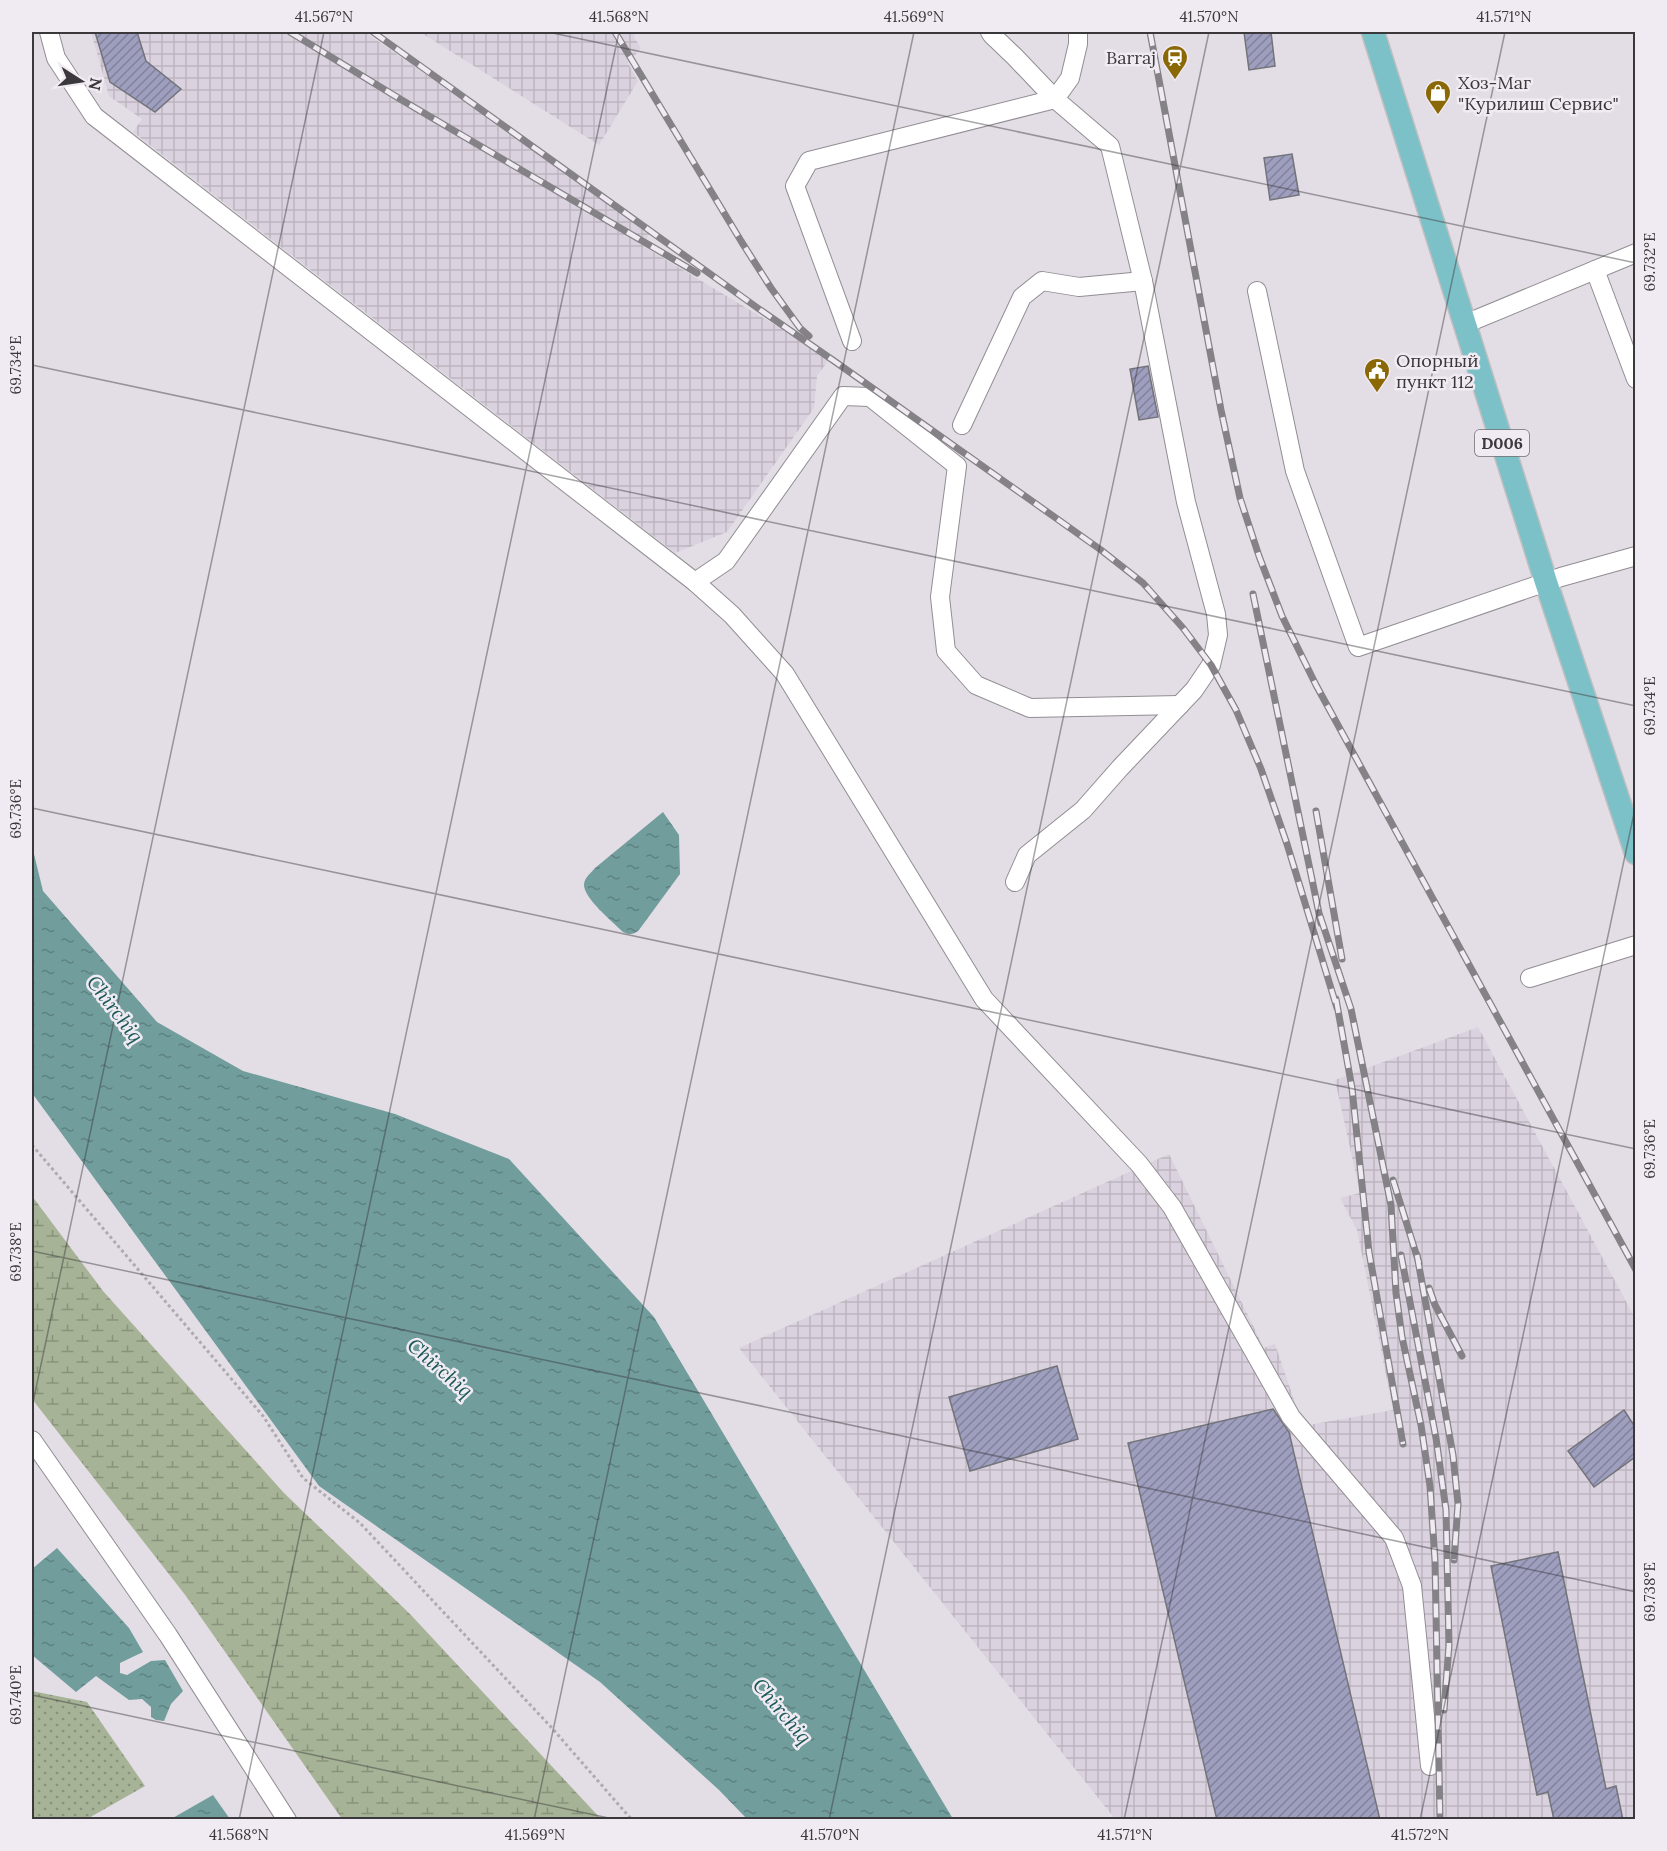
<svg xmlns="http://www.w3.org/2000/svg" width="1667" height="1851" viewBox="0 0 1667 1851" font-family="Lora,serif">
	<defs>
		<pattern id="industrial-grid" width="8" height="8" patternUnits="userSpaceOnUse" patternTransform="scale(1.5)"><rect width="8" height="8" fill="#dbd2df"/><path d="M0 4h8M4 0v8" fill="none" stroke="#bdb5c0"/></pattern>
		<pattern id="green-dots" width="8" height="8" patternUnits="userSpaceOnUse" patternTransform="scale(1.5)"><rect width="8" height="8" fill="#a7b396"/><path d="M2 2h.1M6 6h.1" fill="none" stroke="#89937c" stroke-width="1.8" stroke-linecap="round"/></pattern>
		<pattern id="wetland-marsh" width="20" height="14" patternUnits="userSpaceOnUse" patternTransform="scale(1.5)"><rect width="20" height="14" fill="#a7b396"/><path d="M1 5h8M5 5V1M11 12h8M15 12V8" fill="none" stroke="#89937c"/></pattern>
		<pattern id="water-ripples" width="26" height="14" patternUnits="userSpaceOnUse" patternTransform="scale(1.5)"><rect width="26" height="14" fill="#719d9d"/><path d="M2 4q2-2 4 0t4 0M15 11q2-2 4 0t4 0" fill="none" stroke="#5e8181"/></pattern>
		<pattern id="building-hatch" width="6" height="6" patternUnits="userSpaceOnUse" patternTransform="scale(1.5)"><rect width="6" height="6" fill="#9e9ebf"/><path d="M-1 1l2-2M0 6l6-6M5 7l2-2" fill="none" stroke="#82829c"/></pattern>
	</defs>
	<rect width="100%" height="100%" fill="#e3dee5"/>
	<!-- industrial -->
	<g fill="url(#industrial-grid)">
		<path d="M91,32H365L651,231L643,246L830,358L817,376L814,408L727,532L675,553L133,132L142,119L109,96Z"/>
		<path d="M420,32H635L634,37L641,48L628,63L638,81L599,145Z"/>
		<path d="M1478,1027L1635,1318V1819H1115L739,1348L1169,1154L1264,1348L1275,1344L1303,1426L1393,1410L1357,1230L1340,1198L1360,1193L1335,1080Z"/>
	</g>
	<!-- green -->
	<path fill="url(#green-dots)" d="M32,1691L87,1702L145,1786L87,1819H32Z"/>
	<!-- wetland -->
	<path fill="url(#wetland-marsh)" d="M32,1196L103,1291L284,1493L410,1614L601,1819H342L186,1596L32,1399Z"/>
	<!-- water -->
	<g fill="url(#water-ripples)">
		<path d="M663,812L679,835L680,874L639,930C634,935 629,935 623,932C613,922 583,898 584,884C585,877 591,873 595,868Z"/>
		<path d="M32,846L43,891L157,1022L243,1071L395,1114L509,1159L654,1317L953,1819H747L719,1790L600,1682L319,1486L32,1093Z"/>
		<path d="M57,1548L129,1628L143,1652L120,1663V1673L127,1675L151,1661L165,1660L183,1691L171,1704L164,1721L156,1720L151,1717V1707L142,1699L129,1700L96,1676L76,1692L32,1655V1569Z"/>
		<path d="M213,1795L230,1819H171Z"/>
	</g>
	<!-- building -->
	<g fill="url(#building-hatch)" stroke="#73737a" stroke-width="1.5">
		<path d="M95,32H137L146,61L181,89L155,112L110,82Z"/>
		<path d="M1244,32H1271L1275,66L1249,70Z"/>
		<path d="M1292,154L1299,195L1270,200L1264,158Z"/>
		<path d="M1148,366L1158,417L1139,420L1130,369Z"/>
		<path d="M1057,1366L1078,1439L970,1471L949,1397Z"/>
		<path d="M1273,1409L1289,1432L1380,1820H1217L1128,1443Z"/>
		<path d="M1624,1410L1635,1427V1457L1594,1487L1568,1451Z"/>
		<path d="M1558,1552L1606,1789L1616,1786L1623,1820H1554L1548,1792L1537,1795L1491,1566Z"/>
	</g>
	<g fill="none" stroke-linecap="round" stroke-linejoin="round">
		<defs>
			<g id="minor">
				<path d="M49,32L56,58L94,116L695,582L732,615L785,674L984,999L1139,1164L1172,1207L1291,1417L1394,1538L1412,1586L1430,1766"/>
				<path d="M990,32L992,35L1015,57L1055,99L1110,146L1143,281L1186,502L1216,614L1218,635L1211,665L1194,690L1120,768L1083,810L1027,855L1015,882"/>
				<path d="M1595,270L1636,379"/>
				<path d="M1257,291L1295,471L1358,647L1561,577L1636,556"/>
				<path d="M1465,324L1636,253"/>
				<path d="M852,341L795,186L809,161L1055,99L1070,78L1078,44V32"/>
				<path d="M962,425L1022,297L1042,281L1079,287L1143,281"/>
				<path d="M695,582L726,561L843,396L870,397L957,466L940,597L946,651L976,685L1030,708L1180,705"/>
				<path d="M1530,978L1636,945"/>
				<path d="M32,1440L168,1635L287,1820"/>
			</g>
			<path id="major" d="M1373,32L1546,582L1636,853"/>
		</defs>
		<!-- minor casing -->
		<use href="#minor" stroke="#928d93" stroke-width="20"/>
		<!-- major casing -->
		<use href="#major" stroke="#c0bfc0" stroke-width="25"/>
		<!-- path -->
		<path stroke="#aeaab0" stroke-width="3" stroke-dasharray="3 3" stroke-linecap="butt" d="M32,1145L263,1416L303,1478L360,1523L551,1727L632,1820"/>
		<!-- minor -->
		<use href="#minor" stroke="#fff" stroke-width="18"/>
		<!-- major -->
		<use href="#major" stroke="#7dc1c8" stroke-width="22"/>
		<defs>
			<g id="rail">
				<path d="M290,32L400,99L697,273"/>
				<path d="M373,32L759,309L837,363L1101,550L1143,583L1183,628L1211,665L1236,710L1261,769L1287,844L1337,1008"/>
				<path d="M615,32L741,241L771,288L800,328L809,336"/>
				<path d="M1150,32L1221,410L1240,498L1259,556L1282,616L1316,685L1636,1270"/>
				<path d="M1253,594L1321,923"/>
				<path d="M1316,811L1342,959"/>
				<path d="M1320,916L1351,1009L1391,1205L1396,1293L1402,1337L1421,1425L1430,1486L1435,1561L1440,1820"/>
				<path d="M1336,999L1352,1088L1369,1252L1403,1444"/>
				<path d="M1393,1180L1419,1263"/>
				<path d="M1401,1255L1436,1438L1446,1510L1449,1645L1444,1710"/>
				<path d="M1417,1255L1453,1455L1458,1504L1454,1560"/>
				<path d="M1429,1288L1435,1305L1462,1356"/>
			</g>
		</defs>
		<!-- rail casing -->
		<use href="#rail" stroke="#858287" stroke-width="7"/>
		<!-- rail -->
		<use href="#rail" stroke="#f0ebf2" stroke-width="4.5" stroke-dasharray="14" stroke-linecap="butt"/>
	</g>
	<!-- ticks -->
	<path fill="none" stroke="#3a383b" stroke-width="1.5" stroke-opacity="0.45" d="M548,32L1636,263M32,365L1636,706M32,808L1636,1149M32,1251L1636,1592M32,1407L324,32M32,1695L618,1820M239,1820L619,32M534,1820L914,32M829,1820L1209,32M1124,1820L1505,32M1420,1820L1636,804"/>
	<!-- icons -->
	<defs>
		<symbol id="station-pin" viewBox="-11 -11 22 30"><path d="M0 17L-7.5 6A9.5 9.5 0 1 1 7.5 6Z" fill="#8a6806" stroke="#f0ebf2"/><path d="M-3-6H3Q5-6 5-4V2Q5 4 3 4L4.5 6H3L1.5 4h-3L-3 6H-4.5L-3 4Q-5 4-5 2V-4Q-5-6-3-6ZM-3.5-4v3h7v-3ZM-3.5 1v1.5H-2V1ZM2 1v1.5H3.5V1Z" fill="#fff"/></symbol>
		<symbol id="shop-pin" viewBox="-11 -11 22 30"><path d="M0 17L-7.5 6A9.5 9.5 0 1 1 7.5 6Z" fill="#8a6806" stroke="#f0ebf2"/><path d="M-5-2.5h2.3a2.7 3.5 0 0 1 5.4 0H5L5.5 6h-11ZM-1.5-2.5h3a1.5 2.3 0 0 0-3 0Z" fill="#fff"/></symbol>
		<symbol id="civic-pin" viewBox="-11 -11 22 30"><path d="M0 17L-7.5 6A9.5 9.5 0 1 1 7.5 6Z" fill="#8a6806" stroke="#f0ebf2"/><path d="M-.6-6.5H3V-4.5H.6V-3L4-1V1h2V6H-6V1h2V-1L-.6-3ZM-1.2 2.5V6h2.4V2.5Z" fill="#fff"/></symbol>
	</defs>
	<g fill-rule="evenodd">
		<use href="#station-pin" x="1160" y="43" width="30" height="40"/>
		<use href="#shop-pin" x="1423" y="78" width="30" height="40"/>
		<use href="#civic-pin" x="1362" y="356" width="30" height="40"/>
	</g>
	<g text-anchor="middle" stroke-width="5" stroke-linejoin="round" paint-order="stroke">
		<!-- shield labels -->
		<rect fill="#f0ebf2" stroke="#716e72" stroke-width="1.5" x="1475" y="430" width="54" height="26" rx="4.5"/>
		<g font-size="16" font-weight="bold" fill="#3a383b">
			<text x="1502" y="449">D006</text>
		</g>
		<!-- poi labels -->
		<g font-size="18" fill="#3a383b" stroke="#f0ebf2" text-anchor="start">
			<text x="1156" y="64" text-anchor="end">Barraj</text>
			<text x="1458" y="89">Хоз-Маг<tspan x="1458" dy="21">"Курилиш Сервис"</tspan></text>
			<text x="1396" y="367">Опорный<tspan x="1396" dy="21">пункт 112</tspan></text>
		</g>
		<!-- water labels -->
		<g font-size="20" font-style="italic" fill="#1b5959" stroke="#f0ebf2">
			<text transform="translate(115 1009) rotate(53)" y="7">Chirchiq</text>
			<text transform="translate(440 1368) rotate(41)" y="7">Chirchiq</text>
			<text transform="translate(782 1711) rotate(50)" y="7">Chirchiq</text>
		</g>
	</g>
	<!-- border -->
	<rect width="1667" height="1851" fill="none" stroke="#f0ebf2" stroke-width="66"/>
	<!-- north arrow -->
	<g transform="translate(81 81) rotate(102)" stroke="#f0ebf2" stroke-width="4.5" paint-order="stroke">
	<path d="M0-4.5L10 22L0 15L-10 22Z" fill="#3a383b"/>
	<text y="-9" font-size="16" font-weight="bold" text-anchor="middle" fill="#3a383b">N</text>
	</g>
	<rect x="33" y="33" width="1601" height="1785" fill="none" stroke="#3a383b" stroke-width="2"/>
	<g font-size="15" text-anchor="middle" fill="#3a383b">
		<text x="324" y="22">41.567°N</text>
		<text x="619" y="22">41.568°N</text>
		<text x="914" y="22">41.569°N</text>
		<text x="1209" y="22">41.570°N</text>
		<text x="1504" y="22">41.571°N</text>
		<text transform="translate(1650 262) rotate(-90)" y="5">69.732°E</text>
		<text transform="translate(16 365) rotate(-90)" y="5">69.734°E</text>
		<text transform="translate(1650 706) rotate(-90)" y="5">69.734°E</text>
		<text transform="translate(16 809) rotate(-90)" y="5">69.736°E</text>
		<text transform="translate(1650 1149) rotate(-90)" y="5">69.736°E</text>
		<text transform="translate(16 1252) rotate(-90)" y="5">69.738°E</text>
		<text transform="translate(1650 1592) rotate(-90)" y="5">69.738°E</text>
		<text transform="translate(16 1695) rotate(-90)" y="5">69.740°E</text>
		<text x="239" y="1840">41.568°N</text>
		<text x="535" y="1840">41.569°N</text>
		<text x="830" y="1840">41.570°N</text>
		<text x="1125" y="1840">41.571°N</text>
		<text x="1420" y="1840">41.572°N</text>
	</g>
</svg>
